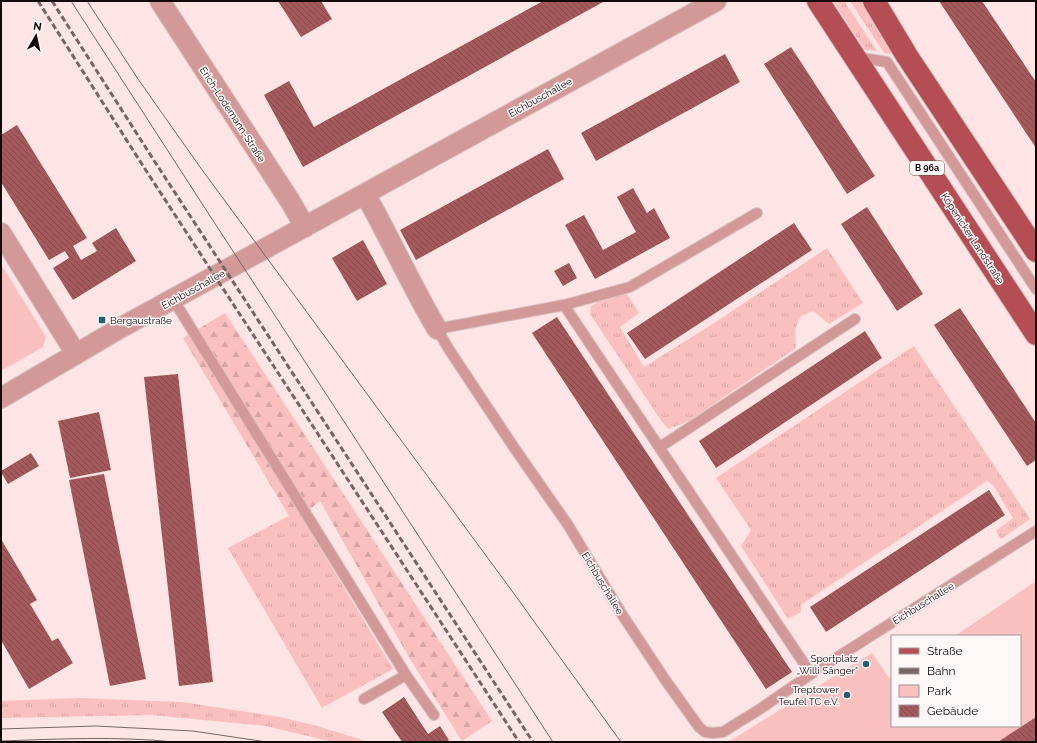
<svg xmlns="http://www.w3.org/2000/svg" width="1037" height="743" viewBox="0 0 1037 743" font-family="Raleway,sans-serif">
	<defs>
		<pattern id="grass-tufts" width="24" height="20" patternUnits="userSpaceOnUse"><rect width="24" height="20" fill="#fac0bf"/><path d="M3 7l-1-3M5 7V3M7 7l1-3M15 17l-1-3M17 17v-4M19 17l1-3" fill="none" stroke="#d5a4a3"/></pattern>
		<pattern id="forest-firs" width="22" height="20" patternUnits="userSpaceOnUse"><rect width="22" height="20" fill="#fac0bf"/><path d="M5 1l3.5 6h-7zM16 11l3.5 6h-7z" fill="#d5a4a3"/></pattern>
		<pattern id="building-back-hatch" width="6" height="6" patternUnits="userSpaceOnUse"><rect width="6" height="6" fill="#a45a5c"/><path d="M-1 5l2 2M0 0l6 6M5-1l2 2" fill="none" stroke="#84494a"/></pattern>
	</defs>
	<rect width="100%" height="100%" fill="#fde5e5"/>
	<!-- grass -->
	<g fill="url(#grass-tufts)">
		<path d="M833,1H844L877,51L865,50Z"/>
		<path d="M850,1H862L897,55L884,53Z"/>
		<path d="M827,248L863,303L829,324L813,311L801,316L795,329L796,348L689,421L669,429L662,422L590,314L591,306L599,301L627,294L639,313L620,327L644,367L711,325Z"/>
		<path d="M914,346L1030,519L1001,539L996,531L1013,518L993,485L987,481L826,588L801,605V612L788,619L741,546L751,530L716,478Z"/>
		<path d="M289,516H301L393,669L322,708L228,548Z"/>
		<path d="M79,698L182,702L280,717L317,726L369,742H333L266,726L151,715L1,718V701Z"/>
	</g>
	<!-- forest -->
	<path fill="url(#forest-firs)" d="M225,313L492,721L462,741L410,659L320,501L301,516H289L183,338Z"/>
	<!-- park -->
	<g fill="#fac0bf">
		<path d="M1,264L46,337L43,347L1,371Z"/>
		<path d="M1036,581V742H728L872,653L889,678L892,676V726H1020V636H955Z"/>
	</g>
	<!-- building -->
	<g fill="url(#building-back-hatch)">
		<path d="M278,1H321L332,19L301,37Z"/>
		<path d="M543,1H605L303,167L264,95L289,81L314,127Z"/>
		<path d="M939,1H982L1036,82V148Z"/>
		<path d="M791,47L875,176L847,194L764,64Z"/>
		<path d="M725,54L740,82L596,161L581,133Z"/>
		<path d="M17,125L87,238L73,246L81,260L97,251L92,243L116,228L136,261L73,300L53,268L69,258L65,251L49,260L1,182V135Z"/>
		<path d="M548,149L564,179L416,260L400,230Z"/>
		<path d="M633,188L647,213L654,208L670,238L595,279L565,225L584,215L603,250L636,232L617,197Z"/>
		<path d="M867,207L923,294L897,311L841,224Z"/>
		<path d="M794,223L812,250L645,359L627,333Z"/>
		<path d="M363,240L387,284L357,301L332,258Z"/>
		<path d="M569,263L577,278L563,286L554,271Z"/>
		<path d="M960,308L1036,423V460L1027,466L934,325Z"/>
		<path d="M557,317L792,672L766,689L532,333Z"/>
		<path d="M865,331L882,358L716,468L699,441Z"/>
		<path d="M178,374L213,682L179,686L144,377Z"/>
		<path d="M99,412L111,470L70,478L58,421Z"/>
		<path d="M31,453L39,466L8,484L1,472V471Z"/>
		<path d="M104,474L146,679L110,686L69,480Z"/>
		<path d="M989,490L1005,515L826,632L810,607Z"/>
		<path d="M1,539L37,600L30,604L52,641L58,638L73,663L29,689L1,640Z"/>
		<path d="M404,697L428,734L440,726L449,740L446,742H402L382,712Z"/>
		<path d="M1036,717V742H998Z"/>
	</g>
	<g fill="none" stroke-linecap="round" stroke-linejoin="round">
		<defs>
			<g id="service">
				<path d="M856,57L887,62L1036,289"/>
				<path d="M757,213L630,287L564,305L437,329L450,351L513,446L568,525L623,616L666,681L699,727L705,732L713,733L723,732L760,709L811,674L1036,531"/>
				<path d="M173,299L406,675"/>
				<path d="M564,305L811,674"/>
				<path d="M660,447L855,319"/>
				<path d="M364,699L406,675L434,715"/>
			</g>
			<g id="minor">
				<path d="M160,1L290,201L305,227"/>
				<path d="M365,194C390,238 411,285 437,329"/>
				<path d="M1,233L76,354"/>
				<path d="M1,398L122,327L716,1"/>
			</g>
			<g id="primary">
				<path d="M818,1L1036,334"/>
				<path d="M874,1L907,56L1036,251"/>
			</g>
		</defs>
		<!-- service casing -->
		<use href="#service" stroke="#d7c2c2" stroke-width="12"/>
		<!-- minor casing -->
		<use href="#minor" stroke="#d7c2c2" stroke-width="22"/>
		<!-- primary casing -->
		<use href="#primary" stroke="#d7c2c2" stroke-width="24"/>
		<!-- service -->
		<use href="#service" stroke="#d39999" stroke-width="10"/>
		<!-- minor -->
		<use href="#minor" stroke="#d39999" stroke-width="20"/>
		<!-- primary -->
		<use href="#primary" stroke="#b44e54" stroke-width="22"/>
		<!-- tram -->
		<g stroke="#756666" stroke-width="1">
			<path d="M71,1L212,219L553,742"/>
			<path d="M87,1L138,79L200,167L515,595L621,742"/>
			<path d="M1,729L96,726L193,731L267,742"/>
			<path d="M1,741C59,739 117,736 174,742"/>
		</g>
		<!-- rail -->
		<g stroke="#756666" stroke-width="3" stroke-dasharray="6 3" stroke-linecap="butt">
			<path d="M38,1L145,169L519,742"/>
			<path d="M52,1L155,162L533,742"/>
		</g>
	</g>
	<!-- markers -->
	<g fill="#216076" stroke="#fdf7f7" stroke-width="1.5">
		<rect x="98" y="316" width="8" height="8" rx="2"/>
		<circle cx="866" cy="664" r="4"/>
		<circle cx="847" cy="695" r="4"/>
	</g>
	<g text-anchor="middle" stroke-width="3" stroke-linejoin="round" paint-order="stroke">
		<!-- shield labels -->
		<rect fill="#fdf7f7" stroke="#585050" stroke-width="1" x="910" y="161" width="34" height="14" rx="3"/>
		<g font-size="9" font-weight="bold" fill="#120909">
			<text x="927" y="171">B 96a</text>
		</g>
		<!-- street labels -->
		<g font-size="10" fill="#120909" stroke="#fdf7f7">
			<text transform="translate(540 97) rotate(-29)" y="4">Eichbuschallee</text>
			<text transform="translate(233 114) rotate(57)" y="4">Erich-Lodemann-Straße</text>
			<text transform="translate(973 238) rotate(57)" y="4">Köpenicker Landstraße</text>
			<text transform="translate(193 289) rotate(-29)" y="4">Eichbuschallee</text>
			<text transform="translate(603 583) rotate(59)" y="4">Eichbuschallee</text>
			<text transform="translate(923 603) rotate(-32)" y="4">Eichbuschallee</text>
		</g>
		<!-- poi labels -->
		<g font-size="10" fill="#120909" stroke="#fdf7f7" text-anchor="end">
			<text x="110" y="324" text-anchor="start">Bergaustraße</text>
			<text x="858" y="662">Sportplatz<tspan x="858" dy="12">„Willi Sänger"</tspan></text>
			<text x="839" y="693">Treptower<tspan x="839" dy="12">Teufel TC e.V.</tspan></text>
		</g>
	</g>
	<!-- border -->
	<rect width="1037" height="743" fill="none" stroke="#120909" stroke-width="4"/>
	<!-- legend -->
	<rect x="891" y="635" width="130" height="92" fill="#fdf7f7" stroke="#9f9898"/>
	<rect x="899" y="648" width="20" height="6" fill="#b44e54" stroke="#9f9898"/>
	<text x="927" y="655" font-size="12" fill="#120909">Straße</text>
	<rect x="899" y="668" width="20" height="6" fill="#756666" stroke="#9f9898"/>
	<text x="927" y="675" font-size="12" fill="#120909">Bahn</text>
	<rect x="899" y="685" width="20" height="12" fill="#fac0bf" stroke="#9f9898"/>
	<text x="927" y="695" font-size="12" fill="#120909">Park</text>
	<rect x="899" y="705" width="20" height="12" fill="url(#building-back-hatch)" stroke="#9f9898"/>
	<text x="927" y="715" font-size="12" fill="#120909">Gebäude</text>
	<!-- north arrow -->
	<g transform="translate(36 36) rotate(9)" stroke="#fdf7f7" stroke-width="3" paint-order="stroke">
	<path d="M0-3L7 15L0 10L-7 15Z" fill="#120909"/>
	<text y="-6" font-size="11" font-weight="bold" text-anchor="middle" fill="#120909">N</text>
	</g>
</svg>
